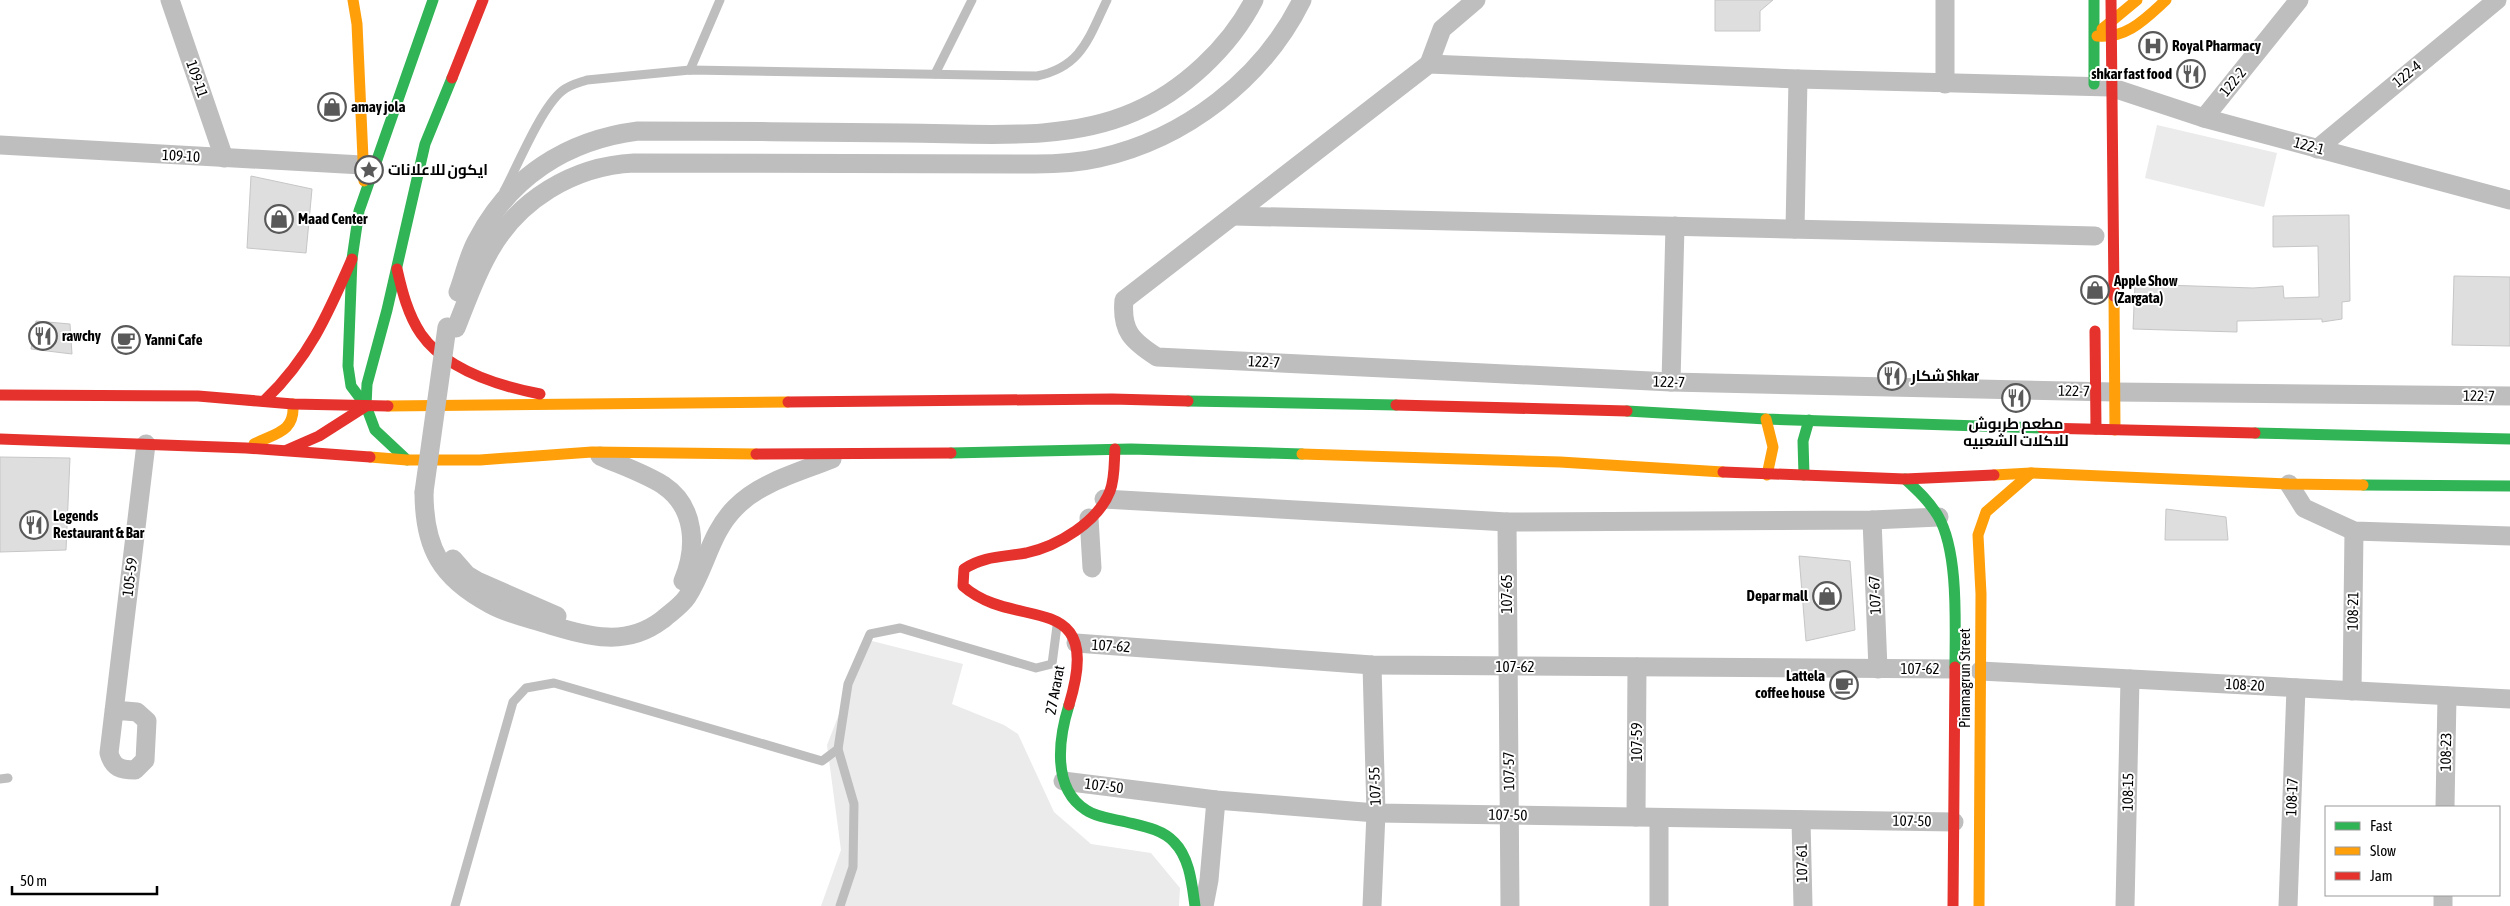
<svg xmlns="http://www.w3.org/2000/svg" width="2510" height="906" viewBox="0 0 2510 906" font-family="'Asap Condensed',Cairo,sans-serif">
	<rect width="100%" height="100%" fill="#fff"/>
	<!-- green -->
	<g fill="#ebebeb">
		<path d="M2157,125L2277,153L2264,207L2145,178Z"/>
		<path d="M868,640L963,664L952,704L1004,725L1018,734L1054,812L1091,844L1151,853L1180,888L1179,906H821L841,850L827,745Z"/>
	</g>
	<!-- building -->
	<g fill="#dedede" stroke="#c6c6c6">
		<path d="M1715,0H1773L1760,11V31H1715Z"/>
		<path d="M251,176L312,189L306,253L247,248Z"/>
		<path d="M2349,215L2350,301L2342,302V319L2322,322V319L2237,321V332L2133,329L2135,284L2253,288L2283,286L2284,298L2319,297L2318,246L2273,247V216Z"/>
		<path d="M2454,276L2510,277V346L2452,345Z"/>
		<path d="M36,321L70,324L72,354L31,349Z"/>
		<path d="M0,457L70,458L66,550L0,552Z"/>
		<path d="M2166,509L2226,517L2228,540H2165Z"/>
		<path d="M1799,556L1850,561L1855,630L1806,641Z"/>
	</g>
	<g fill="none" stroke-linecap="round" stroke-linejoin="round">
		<!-- lane -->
		<g stroke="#bebebe" stroke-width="9">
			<path d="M690,70L720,0"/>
			<path d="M935,74L972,0"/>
			<path d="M504,191C518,165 541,108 562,91C569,85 578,83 587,80L690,70L1037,76C1082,67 1089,37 1107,0"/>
			<path d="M838,749L854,804L853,867L840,906"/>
			<path d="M0,779L8,778"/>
			<path d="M455,906L513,702L526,688L554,683L822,761L838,749L848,684L870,634L900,628L1036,668L1052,664L1057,626"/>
		</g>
		<!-- street -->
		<g stroke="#bebebe" stroke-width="19">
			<path d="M170,0L224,158"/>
			<path d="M1945,0V84"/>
			<path d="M1429,64L1442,29L1476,0"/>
			<path d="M2204,118L2299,0"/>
			<path d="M0,145L362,165"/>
			<path d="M2317,149L2497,0"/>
			<path d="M2510,200L2204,118L2110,87L1798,79L1429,64L1124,300C1121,331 1132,341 1157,357L1671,382L2114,392L2510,396"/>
			<path d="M1234,216L2095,236"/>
			<path d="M1795,229L1798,79"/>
			<path d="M458,292C464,276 468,257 476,242C509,177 567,140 638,131C726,131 815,132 903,133C978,133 1063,143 1134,112C1183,91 1230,47 1254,0"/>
			<path d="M456,328C466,303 475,277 488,254C517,200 573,166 634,163L1035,164C1056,164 1077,163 1099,158C1185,139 1263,79 1302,0"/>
			<path d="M1671,382L1675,226"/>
			<path d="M600,456C620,465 644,473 663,485C696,507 697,548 683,581"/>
			<path d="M2289,484L2304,508L2354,531L2510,536"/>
			<path d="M424,492C424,548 441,578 490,604C508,614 528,618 547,624C588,636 625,648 662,620C670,613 681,606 687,597C706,568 710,533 735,508C760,482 800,472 832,459"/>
			<path d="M1104,499L1507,522L1872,520L1939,517"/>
			<path d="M1089,518L1092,568"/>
			<path d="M1872,520L1878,669"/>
			<path d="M1507,522L1510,906"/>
			<path d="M453,559L467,575L477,581L557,616"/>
			<path d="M1076,643L1372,665L1955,669"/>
			<path d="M1980,671L2510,699"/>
			<path d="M2352,691L2354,531"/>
			<path d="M114,710L137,712L147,721L145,760L135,770C121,770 113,768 109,753L146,444"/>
			<path d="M1063,781L1216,800L1376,813L1954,822"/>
			<path d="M2445,807L2447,696"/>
			<path d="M1636,817L1637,667"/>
			<path d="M1801,820L1803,906"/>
			<path d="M1204,906L1209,880L1216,800"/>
			<path d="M1372,906L1376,813L1372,665"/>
			<path d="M1659,906V818"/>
			<path d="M2125,906L2130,679"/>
			<path d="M2288,906L2296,688"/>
			<path d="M2443,906V895"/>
		</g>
		<!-- fast -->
		<g stroke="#30b455" stroke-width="11">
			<path d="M2094,0V84"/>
			<path d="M1188,401L1396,405"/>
			<path d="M366,406L351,386L348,366L352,259L359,211L433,0"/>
			<path d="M366,406L367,384L387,310L425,144L452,78"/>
			<path d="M366,406L375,430L407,460"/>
			<path d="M1627,411L1766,419L2042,428"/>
			<path d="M2255,433L2510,439"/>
			<path d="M951,453L1131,449L1302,454"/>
			<path d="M1804,475L1803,441L1809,420"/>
			<path d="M1905,479C1918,491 1929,501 1938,516C1959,552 1955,625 1955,667"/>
			<path d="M2363,485L2510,486"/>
			<path d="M1069,705C1059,737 1051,788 1086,810C1096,817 1113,819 1126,822C1142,826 1162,829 1174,842C1190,858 1192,885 1195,906"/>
		</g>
		<!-- slow -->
		<g stroke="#ff9f0a" stroke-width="11">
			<path d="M353,0L357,24L364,181"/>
			<path d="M2102,29L2137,0"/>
			<path d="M2097,36C2127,39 2145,19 2166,0"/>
			<path d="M2114,296L2115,430"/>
			<path d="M388,406L788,402"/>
			<path d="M1766,419L1773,447L1767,475"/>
			<path d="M254,444C276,433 295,432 293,404"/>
			<path d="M1302,454L1560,462L1723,472"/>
			<path d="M370,457L407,460H480L592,452L756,454"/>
			<path d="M1994,475L2031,473L2289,484L2363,485"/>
			<path d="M1979,906L1981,594L1978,535L1986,512L2031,473"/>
		</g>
		<!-- jam -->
		<g stroke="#e5322d" stroke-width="11">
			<path d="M2111,0L2114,296"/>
			<path d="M452,78L483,0"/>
			<path d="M397,269C402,291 408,315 421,334C446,370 499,386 540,394"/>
			<path d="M2095,331L2096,429"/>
			<path d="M0,395L198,396L293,404L388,406"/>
			<path d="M265,400C309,358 328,314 352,259"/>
			<path d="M788,402L1112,399L1188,401"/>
			<path d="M1396,405L1627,411"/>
			<path d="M2042,428L2255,433"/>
			<path d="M0,439L246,448L370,457"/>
			<path d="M287,450L319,436L366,406"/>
			<path d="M756,454L951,453"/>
			<path d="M1723,472L1905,479L1994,475"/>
			<path d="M1069,705C1105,586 1016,633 963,586L964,569C983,556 1004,557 1026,553C1058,546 1098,522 1110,491C1115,478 1114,462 1115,449"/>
			<path d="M1953,906L1955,667"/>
		</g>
		<!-- street-bridge -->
		<path stroke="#bebebe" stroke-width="19" d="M424,492L447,327"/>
	</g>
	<!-- icons -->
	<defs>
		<symbol id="hospital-ring" viewBox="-11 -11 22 22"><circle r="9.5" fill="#fff" stroke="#595959" stroke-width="1.5"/><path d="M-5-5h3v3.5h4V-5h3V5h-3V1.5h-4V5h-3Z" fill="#595959"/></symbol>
		<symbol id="restaurant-ring" viewBox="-11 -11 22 22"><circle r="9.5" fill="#fff" stroke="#595959" stroke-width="1.5"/><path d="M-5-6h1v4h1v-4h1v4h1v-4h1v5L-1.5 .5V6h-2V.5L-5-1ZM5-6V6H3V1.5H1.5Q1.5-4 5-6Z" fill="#595959"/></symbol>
		<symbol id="shop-ring" viewBox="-11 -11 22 22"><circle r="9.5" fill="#fff" stroke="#595959" stroke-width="1.5"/><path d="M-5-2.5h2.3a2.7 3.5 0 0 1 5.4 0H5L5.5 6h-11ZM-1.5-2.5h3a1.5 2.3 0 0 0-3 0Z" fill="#595959"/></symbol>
		<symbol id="sight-ring" viewBox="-11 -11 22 22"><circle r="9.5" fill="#fff" stroke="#595959" stroke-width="1.5"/><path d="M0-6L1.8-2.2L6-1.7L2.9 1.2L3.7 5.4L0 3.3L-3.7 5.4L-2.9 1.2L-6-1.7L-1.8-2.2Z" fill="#595959"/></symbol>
		<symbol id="cafe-ring" viewBox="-11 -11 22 22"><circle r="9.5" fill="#fff" stroke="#595959" stroke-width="1.5"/><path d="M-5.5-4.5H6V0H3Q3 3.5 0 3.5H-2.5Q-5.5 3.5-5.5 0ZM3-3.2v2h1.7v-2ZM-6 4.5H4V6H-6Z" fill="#595959"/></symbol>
	</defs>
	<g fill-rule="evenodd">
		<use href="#hospital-ring" x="2137" y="30" width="32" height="32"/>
		<use href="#restaurant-ring" x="2175" y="58" width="32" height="32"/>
		<use href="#shop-ring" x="316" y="91" width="32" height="32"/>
		<use href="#sight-ring" x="353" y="154" width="32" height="32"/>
		<use href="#shop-ring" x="263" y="203" width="32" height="32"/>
		<use href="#shop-ring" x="2079" y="274" width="32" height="32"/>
		<use href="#restaurant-ring" x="27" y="320" width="32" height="32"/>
		<use href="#cafe-ring" x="110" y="324" width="32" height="32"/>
		<use href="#restaurant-ring" x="1876" y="360" width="32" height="32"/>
		<use href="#restaurant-ring" x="2000" y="382" width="32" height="32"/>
		<use href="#restaurant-ring" x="18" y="509" width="32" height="32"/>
		<use href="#shop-ring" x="1811" y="580" width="32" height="32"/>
		<use href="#cafe-ring" x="1828" y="669" width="32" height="32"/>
	</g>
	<g text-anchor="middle" stroke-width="4" stroke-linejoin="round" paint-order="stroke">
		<!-- poi labels -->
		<g font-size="15" font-weight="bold" fill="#000" stroke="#fff" text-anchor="start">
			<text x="2172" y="51">Royal Pharmacy</text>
			<text x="2172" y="79" text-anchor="end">shkar fast food</text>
			<text x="351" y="112">amay jola</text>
			<text x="388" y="175">ايكون للاعلانات</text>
			<text x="298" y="224">Maad Center</text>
			<text x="2114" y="286">Apple Show<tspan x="2114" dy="17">(Zargata)</tspan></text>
			<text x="62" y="341">rawchy</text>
			<text x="145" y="345">Yanni Cafe</text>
			<text x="1911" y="381">شکار Shkar</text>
			<text x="2016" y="429" text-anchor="middle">مطعم طربوش<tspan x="2016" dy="17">للاكلات الشعبيه</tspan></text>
			<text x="53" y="521">Legends<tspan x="53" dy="17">Restaurant &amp; Bar</tspan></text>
			<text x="1808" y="601" text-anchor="end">Depar mall</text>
			<text x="1825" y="681" text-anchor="end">Lattela<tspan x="1825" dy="17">coffee house</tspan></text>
		</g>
		<!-- street labels -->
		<g font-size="15" fill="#000" stroke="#fff">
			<text transform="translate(2407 74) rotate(-40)" y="5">122-4</text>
			<text transform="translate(197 79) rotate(71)" y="5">109-11</text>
			<text transform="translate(2233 82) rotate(-51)" y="5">122-2</text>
			<text transform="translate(2309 146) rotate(15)" y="5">122-1</text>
			<text transform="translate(181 156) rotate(3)" y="5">109-10</text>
			<text transform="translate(1264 362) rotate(3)" y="5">122-7</text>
			<text transform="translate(1669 382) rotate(2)" y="5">122-7</text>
			<text transform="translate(2074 391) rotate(1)" y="5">122-7</text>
			<text transform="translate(2479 396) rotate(1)" y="5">122-7</text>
			<text transform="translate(130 577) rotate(-83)" y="5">105-59</text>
			<text transform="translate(1507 594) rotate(-90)" y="5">107-65</text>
			<text transform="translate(1875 595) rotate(-92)" y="5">107-67</text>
			<text transform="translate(2353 611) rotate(-89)" y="5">108-21</text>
			<text transform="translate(1111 646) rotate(4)" y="5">107-62</text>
			<text x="1515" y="672">107-62</text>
			<text x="1920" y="674">107-62</text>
			<text transform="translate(1965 678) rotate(-90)" y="5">Piramagrun Street</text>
			<text transform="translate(2245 685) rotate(3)" y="5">108-20</text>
			<text transform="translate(1055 690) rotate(-79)" y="5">27 Ararat</text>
			<text transform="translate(1637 742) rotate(-90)" y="5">107-59</text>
			<text transform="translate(2446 752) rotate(-89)" y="5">108-23</text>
			<text transform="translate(1509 771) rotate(-91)" y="5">107-57</text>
			<text transform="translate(1104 786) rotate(7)" y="5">107-50</text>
			<text transform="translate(1375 786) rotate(-92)" y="5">107-55</text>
			<text transform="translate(2128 792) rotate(-89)" y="5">108-15</text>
			<text transform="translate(2292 797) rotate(-88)" y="5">108-17</text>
			<text transform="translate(1508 815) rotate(1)" y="5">107-50</text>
			<text transform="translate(1912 821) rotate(1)" y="5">107-50</text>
			<text transform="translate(1802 863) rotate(-91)" y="5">107-61</text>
		</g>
	</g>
	<!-- legend -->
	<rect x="2325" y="806" width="175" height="90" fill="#ffffff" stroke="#999999"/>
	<rect x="2335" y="822" width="25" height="8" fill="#30b455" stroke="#999999"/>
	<text x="2370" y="831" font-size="15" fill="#000000">Fast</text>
	<rect x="2335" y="847" width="25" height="8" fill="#ff9f0a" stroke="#999999"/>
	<text x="2370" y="856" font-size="15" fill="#000000">Slow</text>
	<rect x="2335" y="872" width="25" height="8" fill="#e5322d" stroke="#999999"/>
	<text x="2370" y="881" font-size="15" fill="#000000">Jam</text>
	<!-- scale -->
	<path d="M12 886v8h145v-8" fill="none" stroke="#000000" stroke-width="2.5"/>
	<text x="20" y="886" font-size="15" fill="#000000" stroke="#ffffff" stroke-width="4" paint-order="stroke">50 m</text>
</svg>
